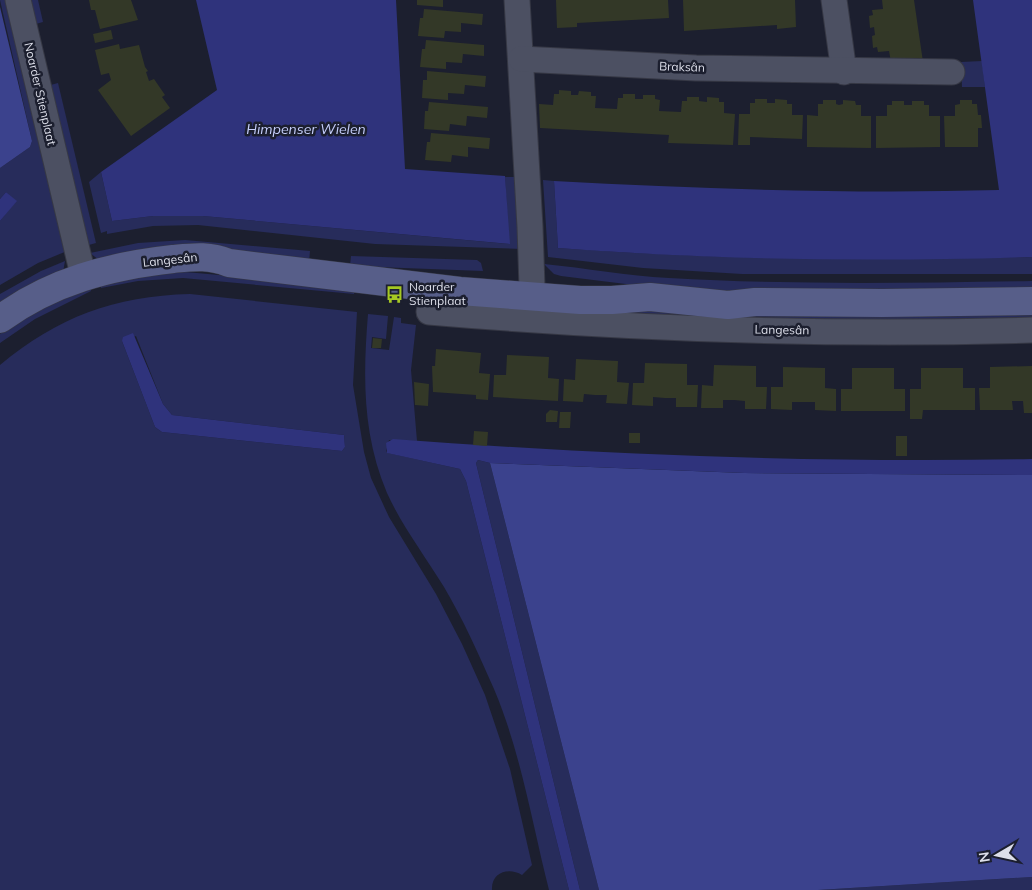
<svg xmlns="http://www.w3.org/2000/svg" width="1032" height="890" viewBox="0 0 1032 890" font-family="Mulish,sans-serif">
	<rect width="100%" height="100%" fill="#1c1f2f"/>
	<!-- green -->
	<g fill="#272c5b" fill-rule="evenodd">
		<path d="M0,0H7L67,251L38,263L0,285V221L16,201L6,192L0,199V168L30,147L32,141Z"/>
		<path d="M26,0H38L43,22L32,25Z"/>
		<path d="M982,61L985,87H962L961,62Z"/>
		<path d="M58,83L96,243L85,246L47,86Z"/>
		<path d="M101,172L112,221L153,216H203L509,244L505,177H518L522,249L375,244L198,225L153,226L107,234V231L101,233L89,182Z"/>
		<path d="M543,180L554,181L558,248C716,260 874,260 1032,257V274H742L643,268L548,257Z"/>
		<path d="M185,240L310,251L309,262L99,260L90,253L138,243Z"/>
		<path d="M351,256L477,260L481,263L483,271L350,266Z"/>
		<path d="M65,261L63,272L0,306V294L41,271Z"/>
		<path d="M544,264C586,268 627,276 669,278C789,285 911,283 1032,281V291L689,290L650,287L561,276L554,274Z"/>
		<path d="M174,271L355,287L354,294L183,278L138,281L101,288L100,282Z"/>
		<path d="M90,285L91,291L35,319L0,343V334L21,318Z"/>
		<path d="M190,294L357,312L353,385L364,452L371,478L389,517L436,594L462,644L485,695L510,769L532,865L522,875C509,867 491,872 492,890H0V365C58,317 114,296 190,294ZM136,336L163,404L172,415L344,435L345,447L342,451L162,432L155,427L122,341Z"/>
		<path d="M548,306L1032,311V322L688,320Z"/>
		<path d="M368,314L388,316L386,339L372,337L371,348L389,350L394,317L401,318V323L416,325L411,370L417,441L389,440L386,451L388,453L460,469L466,481L569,890H549C532,823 521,753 494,689C479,655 463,619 444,587C425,556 402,526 387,493C362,434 363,375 368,314Z"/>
		<path d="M478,460L490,463L599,890H580L476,463Z"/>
		<path d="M1032,877V890H818Z"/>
	</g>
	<!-- forest -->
	<g fill="#3b428d">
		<path d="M0,7L32,141L30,147L0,168Z"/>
		<path d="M490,463L744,473L1032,475V877L818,890H599Z"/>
	</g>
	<!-- water -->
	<g fill="#2f337c">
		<path d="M196,0H396L405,169L505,176L510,244L203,216H153L112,221L101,172L217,90Z"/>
		<path d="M973,0H1032V257C874,262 715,260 558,248L554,181C702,189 850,194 999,190Z"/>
		<path d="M6,192L17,201L0,221V199Z"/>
		<path d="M133,333L163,404L172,415L344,435L345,447L342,451L162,432L155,427L122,341L123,337Z"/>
		<path d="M393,439C606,455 818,463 1032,459V475L744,473L490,463L478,460L476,463L580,890H569L466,481L460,469L387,453L386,443Z"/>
	</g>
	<!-- building -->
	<g fill="#333827">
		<path d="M89,0H131L138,20L100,29L95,10H91Z"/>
		<path d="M417,0H443V7L417,5Z"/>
		<path d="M556,0H668L669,18L577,23V27L557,28Z"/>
		<path d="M683,0H795L796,27L777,29V25L684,31Z"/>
		<path d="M882,0H914L923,62H891L889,51L878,52L877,47L873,48L872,36L875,35L874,27L870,28L869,16L873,15L872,10L883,9Z"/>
		<path d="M424,9L483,14L482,25L461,23V32L445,31L444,38L418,36L420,18H423Z"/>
		<path d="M111,30L113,39L95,43L93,34Z"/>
		<path d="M426,40L484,45V56L463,54L462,63L446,62V69L420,67L422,49H425Z"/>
		<path d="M119,44L120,49L139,45L145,67L148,71L146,72L149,81L154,79L165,95L162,97L170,108L131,136L98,90L111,80L109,73L101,75L95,50Z"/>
		<path d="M427,71L486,76L485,87L465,85L464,94L448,93V100L422,98L423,80H427Z"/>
		<path d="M559,90L571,91V95H578L579,91L591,92V96H596L595,108L617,109L618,98H623V94H635V99H643V95H655V99L660,100L659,111L681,112L682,101H687V97H699V101L707,102V97L719,98V102H724V113L735,114L733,145L668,143L669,135L540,128L539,104L553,105L554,94H559Z"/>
		<path d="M755,99H767V103H775V99L787,100V104H792V115H803L802,139L750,137V145H738L739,114H750V103H755Z"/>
		<path d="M823,100H836V104L839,105L843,104V100L855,101L856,105H861V116H871V148L807,147V115L818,116V104H823Z"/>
		<path d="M960,100H972V104H977L978,115H981L982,128H978V147H945L944,116H955V105L960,104Z"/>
		<path d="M892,101H904V105H912V101H924V105H929V116H940V147L876,148V116H887V105H892Z"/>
		<path d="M429,102L488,107L487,118L467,116L466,126L450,124L449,131L424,129L425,111H428Z"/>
		<path d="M431,133L490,138L489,149L468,147V157L452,155L451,162L425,160L427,142H430Z"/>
		<path d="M373,338L382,339L381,348H372Z"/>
		<path d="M436,349L481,353L479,373L490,374L488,400L476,399V395L433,392L432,366H435Z"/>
		<path d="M507,355L549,357L548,378L559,379L558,401L493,397L494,375H506Z"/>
		<path d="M576,359L618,361L617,382L629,383L627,404L606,403L607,395H595L584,394L583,402L563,401L564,379L575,380Z"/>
		<path d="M645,363L687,364V385H698L697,407H676V398H665L653,397V406L632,405L633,383H644Z"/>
		<path d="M714,365L756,366V387H767L766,409H745V401L734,400H723V408H701L702,385L713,386Z"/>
		<path d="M1032,366V413H1024L1023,401H1012L1013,410H980L979,388H990V367Z"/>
		<path d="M783,367L825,368V388L836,389V411L815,410V402H792V410L771,409V387H783Z"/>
		<path d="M852,368H894V389H905V411H841V389H852Z"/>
		<path d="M921,368H963V388H975V410H923L922,419H910V389H921Z"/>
		<path d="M414,382L429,384L428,406L415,405Z"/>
		<path d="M550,410L558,411L557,422H546V414Z"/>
		<path d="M560,412H571L570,428H559Z"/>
		<path d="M474,431L488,432L487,446L473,445Z"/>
		<rect x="629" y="433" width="11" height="10"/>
		<rect x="896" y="436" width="11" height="20"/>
	</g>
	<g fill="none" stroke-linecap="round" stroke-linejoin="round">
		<defs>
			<g id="street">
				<path d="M18,0L83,275"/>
				<path d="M517,0L530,227L533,317"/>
				<path d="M834,0L844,72"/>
				<path d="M521,59L696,68L952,72"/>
				<path d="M429,312C629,329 831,336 1032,330"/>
			</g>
			<path id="secondary" d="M0,319C52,281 110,266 173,259C194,257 209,255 229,263L460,291L580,300H612L650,297L728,305L755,302L882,303L1032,301"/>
		</defs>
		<!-- street casing -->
		<use href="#street" stroke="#363845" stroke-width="27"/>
		<!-- secondary casing -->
		<use href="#secondary" stroke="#363845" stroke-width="29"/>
		<!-- street -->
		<use href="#street" stroke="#4c5062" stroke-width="25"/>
		<!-- secondary -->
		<use href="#secondary" stroke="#575e89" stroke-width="28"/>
	</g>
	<!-- icons -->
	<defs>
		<symbol id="bus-bare" viewBox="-9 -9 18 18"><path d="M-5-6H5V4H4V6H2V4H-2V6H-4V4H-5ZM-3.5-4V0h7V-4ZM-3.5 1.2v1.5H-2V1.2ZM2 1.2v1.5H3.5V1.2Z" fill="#a5c823" stroke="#1c1f2f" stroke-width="2.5" paint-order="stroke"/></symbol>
	</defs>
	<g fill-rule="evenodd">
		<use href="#bus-bare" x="382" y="282" width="25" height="25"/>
	</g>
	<g text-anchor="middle" stroke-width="5" stroke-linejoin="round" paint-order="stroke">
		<!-- street labels -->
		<g font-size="12" fill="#dddfea" stroke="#1c1f2f">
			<text transform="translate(682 67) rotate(2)" y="4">Braksân</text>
			<text transform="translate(40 94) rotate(77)" y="4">Noarder Stienplaat</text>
			<text transform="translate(170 260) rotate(-6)" y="4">Langesân</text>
			<text transform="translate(782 330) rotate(1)" y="4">Langesân</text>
		</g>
		<!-- poi labels -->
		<g font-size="12" fill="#dddfea" stroke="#1c1f2f" text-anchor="start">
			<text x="409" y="291">Noarder<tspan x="409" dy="14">Stienplaat</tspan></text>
		</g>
		<!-- water labels -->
		<g font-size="14" font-style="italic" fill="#c6cffb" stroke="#1c1f2f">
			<text x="306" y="134">Himpenser Wielen</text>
		</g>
	</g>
	<!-- north arrow -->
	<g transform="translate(997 855) rotate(261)" stroke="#1c1f2f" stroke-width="4" paint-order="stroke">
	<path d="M0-4L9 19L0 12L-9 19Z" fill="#dddfea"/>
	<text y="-8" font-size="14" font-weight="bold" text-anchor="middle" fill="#dddfea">N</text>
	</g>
</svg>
